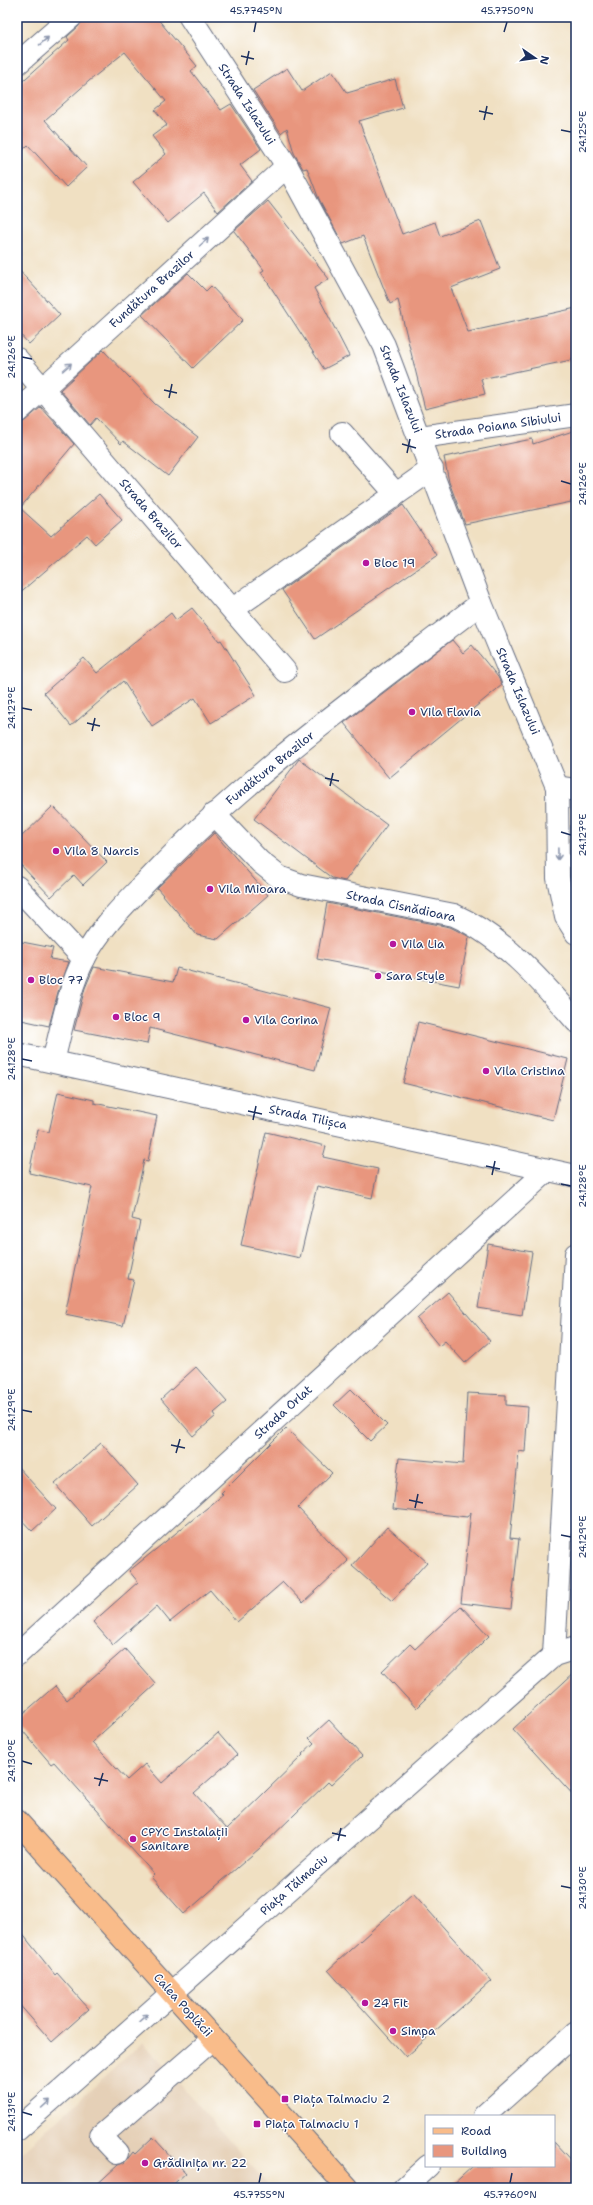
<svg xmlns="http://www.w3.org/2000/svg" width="593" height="2205" viewBox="0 0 593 2205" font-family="'Shantell Sans',sans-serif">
	<rect width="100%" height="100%" fill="#fff"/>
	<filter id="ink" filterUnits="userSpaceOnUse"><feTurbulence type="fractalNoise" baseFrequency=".025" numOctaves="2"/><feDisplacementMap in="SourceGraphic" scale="8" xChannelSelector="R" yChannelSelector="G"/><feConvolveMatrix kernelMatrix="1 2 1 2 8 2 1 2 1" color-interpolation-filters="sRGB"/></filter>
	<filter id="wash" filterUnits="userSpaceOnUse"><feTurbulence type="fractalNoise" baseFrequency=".012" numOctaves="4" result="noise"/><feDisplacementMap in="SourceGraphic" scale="16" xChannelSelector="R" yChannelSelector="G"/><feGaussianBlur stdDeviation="0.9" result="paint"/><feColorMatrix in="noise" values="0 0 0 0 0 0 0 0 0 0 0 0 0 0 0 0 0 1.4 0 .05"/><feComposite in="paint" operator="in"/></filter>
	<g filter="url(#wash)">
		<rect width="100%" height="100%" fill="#f0e0c2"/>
		<!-- built -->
		<path fill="#e5d0b7" d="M143,2042L271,2188H17V2157Z"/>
		<g id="blocks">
			<!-- building -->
			<g fill="#e8967e">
				<path d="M83,17H156L197,66L191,71L221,110L231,104L261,149L240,165L252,181L218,212L204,193L168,223L133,182L166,154L152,136L167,125L155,110L166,101L125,52L89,81L45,120L87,167L66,187L28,145L17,155V86L69,40L67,37L79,26Z"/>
				<path d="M287,68L302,91L332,71L347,93L395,79L403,108L359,121L402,234L435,222L440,236L481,221L500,269L451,288L468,332L576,308V359L481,379L485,394L425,409L398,300L390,304L363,236L343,244L319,199L307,168L303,169L294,153L287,128L281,133L253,90Z"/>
				<path d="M268,201L329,279L314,288L349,356L324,369L261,272L264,270L234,231Z"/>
				<path d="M17,268L60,315L29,344L17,331Z"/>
				<path d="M188,273L206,291L211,286L243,320L193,368L142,315Z"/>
				<path d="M103,350L155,404L198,437L168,476L123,441L121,444L96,418L90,425L60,390Z"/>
				<path d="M41,407L74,444L20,508L51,536L99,494L122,520L95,544L87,535L17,595V424L25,421Z"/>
				<path d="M576,430V501L465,524L449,482L444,457L532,439L533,444Z"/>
				<path d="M403,505L437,555L315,639L282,590Z"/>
				<path d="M192,608L219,641L221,640L256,695L211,723L195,698L152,726L123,681L71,726L44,693L84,658L97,673L171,613L176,620Z"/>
				<path d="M452,640L463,653L472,645L498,677L502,685L389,778L344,723Z"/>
				<path d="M299,759L387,825L345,881L332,878L254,819Z"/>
				<path d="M53,806L107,862L83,885L74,875L51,897L17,861V841Z"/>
				<path d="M214,833L268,895L218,939L197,935L157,888Z"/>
				<path d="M327,903L450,927L466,935L469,937L459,986L317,959Z"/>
				<path d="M17,941L53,948L50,959L69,962L58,992L49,1026L17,1019Z"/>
				<path d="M94,967L173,982L177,968L331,1008L315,1070L150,1028L147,1044L74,1030L85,988Z"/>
				<path d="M418,1022L568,1059L553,1120L403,1083Z"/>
				<path d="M58,1092L94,1100V1103L157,1116L148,1161L144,1160L132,1219L140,1221L128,1279L134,1280L123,1326L65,1314L92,1187L29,1173L38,1130L49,1132Z"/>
				<path d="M266,1132L326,1146L323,1157L378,1169L372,1198L317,1186L300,1258L241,1245Z"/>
				<path d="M488,1244L532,1252L522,1315L478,1308Z"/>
				<path d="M448,1292L490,1341L465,1363L445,1341L439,1346L417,1319Z"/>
				<path d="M196,1367L227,1402L214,1413L216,1416L193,1436L161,1399Z"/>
				<path d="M351,1389L387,1425L370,1441L334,1405Z"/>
				<path d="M467,1393L506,1395V1405L528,1407L525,1452L519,1451L510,1538L519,1539L511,1609L461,1603L471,1512L467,1517L393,1509L399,1458L463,1464Z"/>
				<path d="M286,1428L332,1473L298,1508L348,1561L303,1603L283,1582L237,1622L210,1590L170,1622L157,1606L113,1645L93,1622L138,1582L129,1571L223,1495L221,1493Z"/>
				<path d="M101,1443L138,1485L92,1526L55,1484Z"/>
				<path d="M17,1466L56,1509L32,1531L17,1515Z"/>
				<path d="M387,1527L427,1562L392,1601L352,1566Z"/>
				<path d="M461,1606L489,1636L416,1708L382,1671L410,1644L415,1649Z"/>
				<path d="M125,1649L156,1684L92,1742L127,1780L145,1764L162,1783L218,1733L237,1755L194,1793L227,1829L303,1755L302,1754L314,1743L309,1738L329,1720L362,1756L331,1785L328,1782L260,1848L184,1914L151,1877L154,1874L54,1762L51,1764L17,1724V1719L55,1686L67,1700Z"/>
				<path d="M576,1671V1798L513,1729Z"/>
				<path d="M413,1893L491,1981L406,2057L328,1970Z"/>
				<path d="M17,1927L55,1975L57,1973L89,2009L52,2042L17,2002Z"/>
				<path d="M153,2137L186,2173L169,2188H93L118,2165L125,2162L133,2152L135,2154Z"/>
				<path d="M554,2142L576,2166V2188H449L473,2166H554Z"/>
			</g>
		</g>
	</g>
	<g filter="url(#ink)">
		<use href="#blocks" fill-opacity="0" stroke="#666d81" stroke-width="1"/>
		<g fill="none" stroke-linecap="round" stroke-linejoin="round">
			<defs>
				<g id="minor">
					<path d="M190,17L287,166L384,345L481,603L557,787L558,878L566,917L576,933"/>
					<path d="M17,64L71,17"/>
					<path d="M17,359L285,671"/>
					<path d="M17,412L287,166"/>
					<path d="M342,433L396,494"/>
					<path d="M420,437L576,415"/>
					<path d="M233,609L432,469"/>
					<path d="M557,787L576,790"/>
					<path d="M214,814L260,862L279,877L301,885L454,915C503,937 541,981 576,1021"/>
					<path d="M17,887L84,959"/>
					<path d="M17,1054L576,1176"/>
					<path d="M53,1061C62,1028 68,990 84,959C100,927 129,900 153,875C251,772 369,689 481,603"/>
					<path d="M17,1655L548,1170"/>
					<path d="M554,1655L576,1254"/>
					<path d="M484,2116L576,2033"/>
					<path d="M17,2130L554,1655L576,1648"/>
					<path d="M117,2153L101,2136L213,2039"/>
					<path d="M404,2188L428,2166"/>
				</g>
				<path id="major" d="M17,1821L348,2188"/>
			</defs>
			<!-- minor casing -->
			<use href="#minor" stroke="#666d81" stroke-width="24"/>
			<!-- major casing -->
			<use href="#major" stroke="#666d81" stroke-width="24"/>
			<!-- minor -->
			<use href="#minor" stroke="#fff" stroke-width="22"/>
			<!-- major -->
			<use href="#major" stroke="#f9bc8a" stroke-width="22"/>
		</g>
		<!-- one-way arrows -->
		<defs><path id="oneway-shaft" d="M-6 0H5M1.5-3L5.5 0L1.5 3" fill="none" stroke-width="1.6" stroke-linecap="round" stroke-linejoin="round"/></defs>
		<g stroke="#8d97ae">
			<use href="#oneway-shaft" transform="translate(44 41) rotate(-41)"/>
			<use href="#oneway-shaft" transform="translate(204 242) rotate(-42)"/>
			<use href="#oneway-shaft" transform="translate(67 367) rotate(-42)"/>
			<use href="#oneway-shaft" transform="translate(558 854) rotate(89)"/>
			<use href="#oneway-shaft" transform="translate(143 2018) rotate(-42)"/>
			<use href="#oneway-shaft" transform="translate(46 2104) rotate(-42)"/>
		</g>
	</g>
	<!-- ticks -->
	<path fill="none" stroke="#1b2f5e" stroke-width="1.5" d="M254,32L256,22M504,32L507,22M241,56L254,59M246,65L249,51M479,111L493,114M484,120L487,106M561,130L571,132M22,357L32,359M164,390L177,393M169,398L172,384M402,444L416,448M407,453L410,439M561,481L571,484M22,708L32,710M87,723L100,726M92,731L95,718M325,778L339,781M330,786L333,773M561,832L571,835M22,1059L32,1061M248,1111L262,1114M253,1120L256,1106M486,1166L500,1169M492,1175L495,1161M561,1184L571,1186M22,1410L32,1412M171,1445L185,1448M176,1453L180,1439M409,1500L423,1503M415,1508L418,1494M561,1535L571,1537M22,1761L32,1764M94,1778L108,1781M99,1786L103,1773M332,1833L346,1836M338,1841L341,1828M561,1886L571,1888M22,2112L32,2115M259,2183L261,2173M510,2183L512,2173"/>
	<!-- markers -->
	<g fill="#b5179e" stroke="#fff" stroke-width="1.5">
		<circle cx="366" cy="563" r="4"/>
		<circle cx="412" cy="712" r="4"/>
		<circle cx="56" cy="851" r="4"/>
		<circle cx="210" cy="889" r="4"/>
		<circle cx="393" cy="944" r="4"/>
		<circle cx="378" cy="976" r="4"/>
		<circle cx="31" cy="980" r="4"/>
		<circle cx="116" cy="1017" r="4"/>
		<circle cx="246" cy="1020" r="4"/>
		<circle cx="486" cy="1071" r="4"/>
		<circle cx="133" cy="1839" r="4"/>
		<circle cx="365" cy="2003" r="4"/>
		<circle cx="393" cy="2031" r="4"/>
		<rect x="281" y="2095" width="8" height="8" rx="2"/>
		<rect x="253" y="2120" width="8" height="8" rx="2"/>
		<circle cx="145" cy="2163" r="4"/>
	</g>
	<g text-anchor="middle" stroke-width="3" stroke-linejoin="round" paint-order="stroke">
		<!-- street labels -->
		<g font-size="12" fill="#1b2f5e" stroke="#fff">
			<text transform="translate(247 104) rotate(57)" y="4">Strada Islazului</text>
			<text transform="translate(152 289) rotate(-42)" y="4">Fundătura Brazilor</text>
			<text transform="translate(401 389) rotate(68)" y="4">Strada Islazului</text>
			<text transform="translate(498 426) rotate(-8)" y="4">Strada Poiana Sibiului</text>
			<text transform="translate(151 514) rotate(49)" y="4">Strada Brazilor</text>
			<text transform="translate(518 691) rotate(67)" y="4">Strada Islazului</text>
			<text transform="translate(270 768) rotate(-39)" y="4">Fundătura Brazilor</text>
			<text transform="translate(401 906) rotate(12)" y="4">Strada Cisnădioara</text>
			<text transform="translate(308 1117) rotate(12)" y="4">Strada Tilișca</text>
			<text transform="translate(283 1412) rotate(-42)" y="4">Strada Orlat</text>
			<text transform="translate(294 1885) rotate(-41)" y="4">Piața Tălmaciu</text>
			<text transform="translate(183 2005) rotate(48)" y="4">Calea Poplăcii</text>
		</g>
		<!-- poi labels -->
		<g font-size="12" fill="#1b2f5e" stroke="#fff" text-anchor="start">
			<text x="374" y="567">Bloc 19</text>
			<text x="420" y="716">Vila Flavia</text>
			<text x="64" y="855">Vila 8 Narcis</text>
			<text x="218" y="893">Vila Mioara</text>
			<text x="401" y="948">Vila Lia</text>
			<text x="386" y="980">Sara Style</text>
			<text x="39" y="984">Bloc 77</text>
			<text x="124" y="1021">Bloc 9</text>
			<text x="254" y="1024">Vila Corina</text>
			<text x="494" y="1075">Vila Cristina</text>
			<text x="141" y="1836">CPYC Instalații<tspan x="141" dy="14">Sanitare</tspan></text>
			<text x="373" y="2007">24 Fit</text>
			<text x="401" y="2035">Simpa</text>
			<text x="293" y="2103">Piața Talmaciu 2</text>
			<text x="265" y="2128">Piața Talmaciu 1</text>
			<text x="153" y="2167">Grădinița nr. 22</text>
		</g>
	</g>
	<!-- margin -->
	<rect width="593" height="2205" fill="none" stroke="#fff" stroke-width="44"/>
	<!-- legend -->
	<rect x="425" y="2115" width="130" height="52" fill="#ffffff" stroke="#a4acbf"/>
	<rect x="433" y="2128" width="20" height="6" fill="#f9bc8a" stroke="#a4acbf"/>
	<text x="461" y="2135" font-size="12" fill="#1b2f5e">Road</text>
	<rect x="433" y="2145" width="20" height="12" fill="#e8967e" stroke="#a4acbf"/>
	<text x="461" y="2155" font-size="12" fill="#1b2f5e">Building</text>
	<!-- north arrow -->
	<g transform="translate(535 58) rotate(103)" stroke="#ffffff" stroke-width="3" paint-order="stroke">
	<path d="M0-3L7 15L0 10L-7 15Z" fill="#1b2f5e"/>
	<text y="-6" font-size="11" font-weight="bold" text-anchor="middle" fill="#1b2f5e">N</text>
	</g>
	<rect x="22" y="22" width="549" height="2161" fill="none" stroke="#1b2f5e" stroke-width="1.5"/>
	<g font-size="10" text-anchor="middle" fill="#1b2f5e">
		<text x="256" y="14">45.7745°N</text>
		<text x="507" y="14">45.7750°N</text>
		<text transform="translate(582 132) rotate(-90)" y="4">24.125°E</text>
		<text transform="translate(11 357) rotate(-90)" y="4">24.126°E</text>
		<text transform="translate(582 484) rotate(-90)" y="4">24.126°E</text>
		<text transform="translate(11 708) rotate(-90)" y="4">24.127°E</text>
		<text transform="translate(582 835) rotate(-90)" y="4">24.127°E</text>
		<text transform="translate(11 1059) rotate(-90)" y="4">24.128°E</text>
		<text transform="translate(582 1186) rotate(-90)" y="4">24.128°E</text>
		<text transform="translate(11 1410) rotate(-90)" y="4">24.129°E</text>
		<text transform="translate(582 1537) rotate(-90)" y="4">24.129°E</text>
		<text transform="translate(11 1761) rotate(-90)" y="4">24.130°E</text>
		<text transform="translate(582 1888) rotate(-90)" y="4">24.130°E</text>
		<text transform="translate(11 2112) rotate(-90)" y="4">24.131°E</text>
		<text x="259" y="2198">45.7755°N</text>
		<text x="510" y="2198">45.7760°N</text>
	</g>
</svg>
